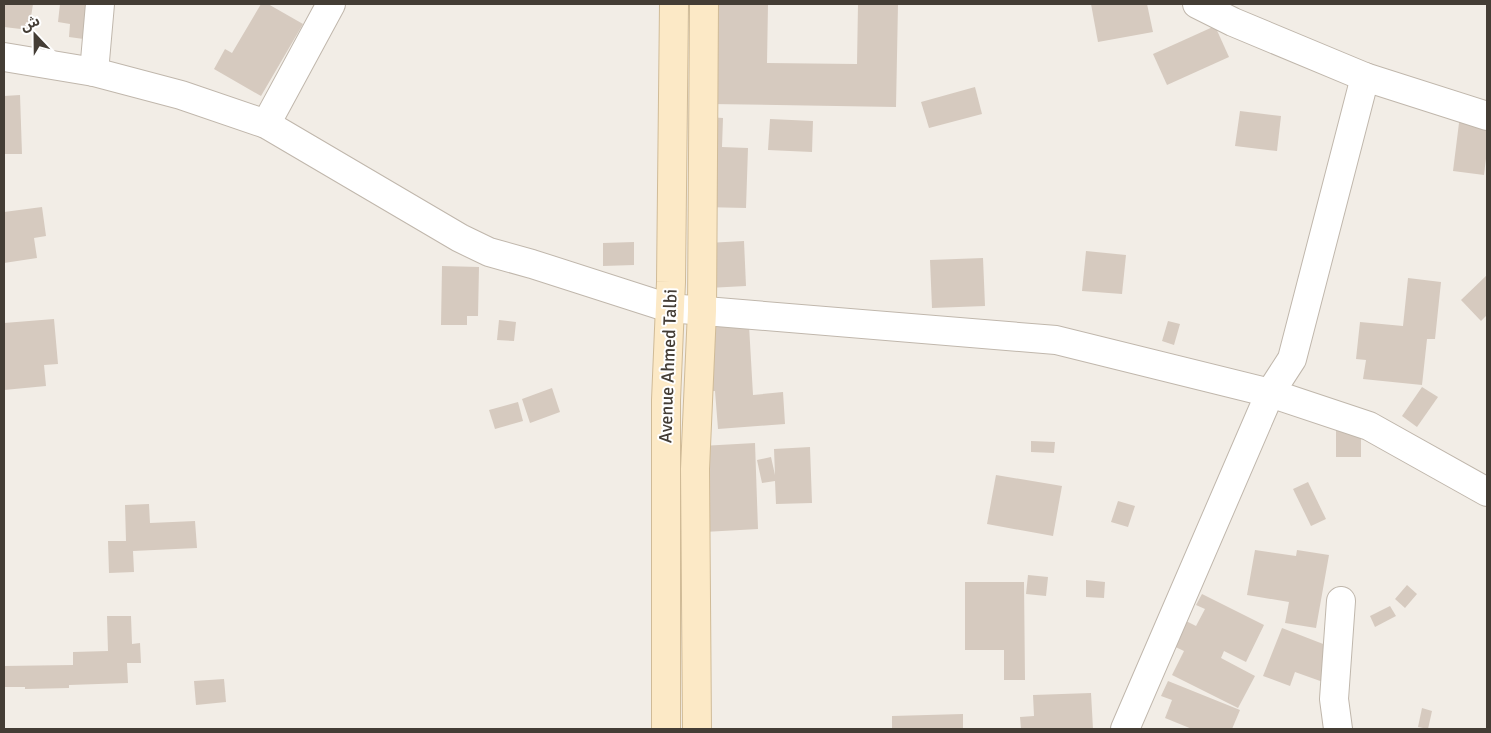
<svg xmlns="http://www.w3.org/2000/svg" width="1491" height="733" viewBox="0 0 1491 733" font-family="Signika,'Noto Sans Arabic',sans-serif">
	<rect width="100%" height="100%" fill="#f2ede6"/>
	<!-- building -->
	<g fill="#d6cabf">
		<path d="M4,4H33L29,30L4,27Z"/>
		<path d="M60,4H95L91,40L69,37L70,24L58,22Z"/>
		<path d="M261,4H268L303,24L261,96L214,69L225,49L232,53Z"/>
		<path d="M713,4H768L767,63L857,64L858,4H898L896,107L711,104Z"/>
		<path d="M1091,4H1147L1153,32L1098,42Z"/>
		<path d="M1215,26L1229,57L1167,85L1153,54Z"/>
		<path d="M975,87L982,114L929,128L921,102Z"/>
		<path d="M20,95L22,154H4V96Z"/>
		<path d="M1240,111L1281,116L1277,151L1235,146Z"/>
		<path d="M1460,115L1487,119V150L1484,175L1453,171Z"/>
		<path d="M706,117L723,118L722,147L748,148L746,208L702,207Z"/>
		<path d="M770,119L813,121L812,152L768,150Z"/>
		<path d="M42,207L46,236L34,238L37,258L4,263V212Z"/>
		<path d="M744,241L746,286L708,288L707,243Z"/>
		<path d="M634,242V265L603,266V243Z"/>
		<path d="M1086,251L1126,255L1122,294L1082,291Z"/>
		<path d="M983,258L985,306L932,308L930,260Z"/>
		<path d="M442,266L479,267L478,316H467V325H441Z"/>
		<path d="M1487,275V315L1481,321L1461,300Z"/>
		<path d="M1408,278L1441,282L1435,339H1427L1422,385L1363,379L1366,360L1356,359L1360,322L1403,326Z"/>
		<path d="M748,308L753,395L783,392L785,424L718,429L715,391L700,392L694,312Z"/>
		<path d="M54,319L58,364L44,365L46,386L4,390V323Z"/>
		<path d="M499,320L516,322L514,341L497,340Z"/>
		<path d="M1168,321L1180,324L1174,345L1162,341Z"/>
		<path d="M1422,387L1438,397L1417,427L1402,416Z"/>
		<path d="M552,388L560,412L530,423L522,399Z"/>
		<path d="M518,402L523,421L495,429L489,410Z"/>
		<rect x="1336" y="428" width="25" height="29"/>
		<path d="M1031,441L1055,442L1054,453L1031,452Z"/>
		<path d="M755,443L758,529L704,532L701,446Z"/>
		<path d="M810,447L812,503L776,504L775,481L762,483L757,460L771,457L775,475L774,449Z"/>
		<path d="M996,475L1062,486L1053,536L987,524Z"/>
		<path d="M1308,482L1326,519L1311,526L1293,489Z"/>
		<path d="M1118,501L1135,506L1128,527L1111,522Z"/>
		<path d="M149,504L150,523L195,521L197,548L133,551L134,572L109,573L108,541H126L125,505Z"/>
		<path d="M1255,550L1296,556L1297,550L1329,555L1316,628L1285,623L1289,602L1247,595Z"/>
		<path d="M1028,575L1048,577L1046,596L1026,594Z"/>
		<path d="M1086,580L1105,582L1104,598L1086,597Z"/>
		<path d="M965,582H1024L1025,680H1004V650H965Z"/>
		<path d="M1407,585L1417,594L1405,608L1395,599Z"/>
		<path d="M1202,594L1264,625L1246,662L1224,651L1221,658L1255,676L1238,708L1172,675L1184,651L1167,643L1180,618L1196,626L1205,609L1196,605Z"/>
		<path d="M1390,606L1396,616L1375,627L1370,616Z"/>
		<path d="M107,616H131L132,644L140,643L141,663H127L128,683L69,685V688L25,689V687H4V666L73,665V652L108,651Z"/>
		<path d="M1282,628L1336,649L1323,682L1295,672L1290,686L1263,676Z"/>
		<path d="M224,679L226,702L196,705L194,681Z"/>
		<path d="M1168,681L1240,710L1232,729H1192L1165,718L1172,700L1161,696Z"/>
		<path d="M1091,693L1093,729H1021L1020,717L1034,716L1033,695Z"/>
		<path d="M1422,708L1432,711L1428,729L1418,727Z"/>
		<path d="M963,714V729H892V716Z"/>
	</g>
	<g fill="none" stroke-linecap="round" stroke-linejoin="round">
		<defs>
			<g id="minor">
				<path d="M1197,4L1233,22L1365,77L1487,116"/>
				<path d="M4,57L94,72L181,95L266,124L460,238L489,252L532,264L669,308L1056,340L1270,393L1369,426L1487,492"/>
				<path d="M94,72L100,4"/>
				<path d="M266,124L331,4"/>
				<path d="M1125,729L1270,393L1292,359L1365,77"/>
				<path d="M1338,729L1334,699L1341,601"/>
			</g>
			<g id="secondary">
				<path d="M666,729V400L671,282L674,4"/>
				<path d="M697,729L695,469L702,311L704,4"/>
			</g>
		</defs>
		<!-- minor casing -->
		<use href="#minor" stroke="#c0b7ac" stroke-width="30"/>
		<!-- secondary casing -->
		<use href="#secondary" stroke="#d0bb97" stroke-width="30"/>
		<!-- minor -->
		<use href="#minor" stroke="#fff" stroke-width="28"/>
		<!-- secondary -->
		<use href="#secondary" stroke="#fce9c6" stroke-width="28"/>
	</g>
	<g text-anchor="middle" stroke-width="4" stroke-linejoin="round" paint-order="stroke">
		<!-- street labels -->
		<g font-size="18" fill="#443d35" stroke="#fff">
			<text transform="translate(668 366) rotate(-88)" y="6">Avenue Ahmed Talbi</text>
		</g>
	</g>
	<!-- border -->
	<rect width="1491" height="733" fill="none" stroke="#443d35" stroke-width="10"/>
	<!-- north arrow -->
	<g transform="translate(35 35) rotate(338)" stroke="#ffffff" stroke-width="4" paint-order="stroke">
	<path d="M0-4L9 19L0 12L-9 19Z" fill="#443d35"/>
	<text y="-8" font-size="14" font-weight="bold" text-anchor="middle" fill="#443d35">ش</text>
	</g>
</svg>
